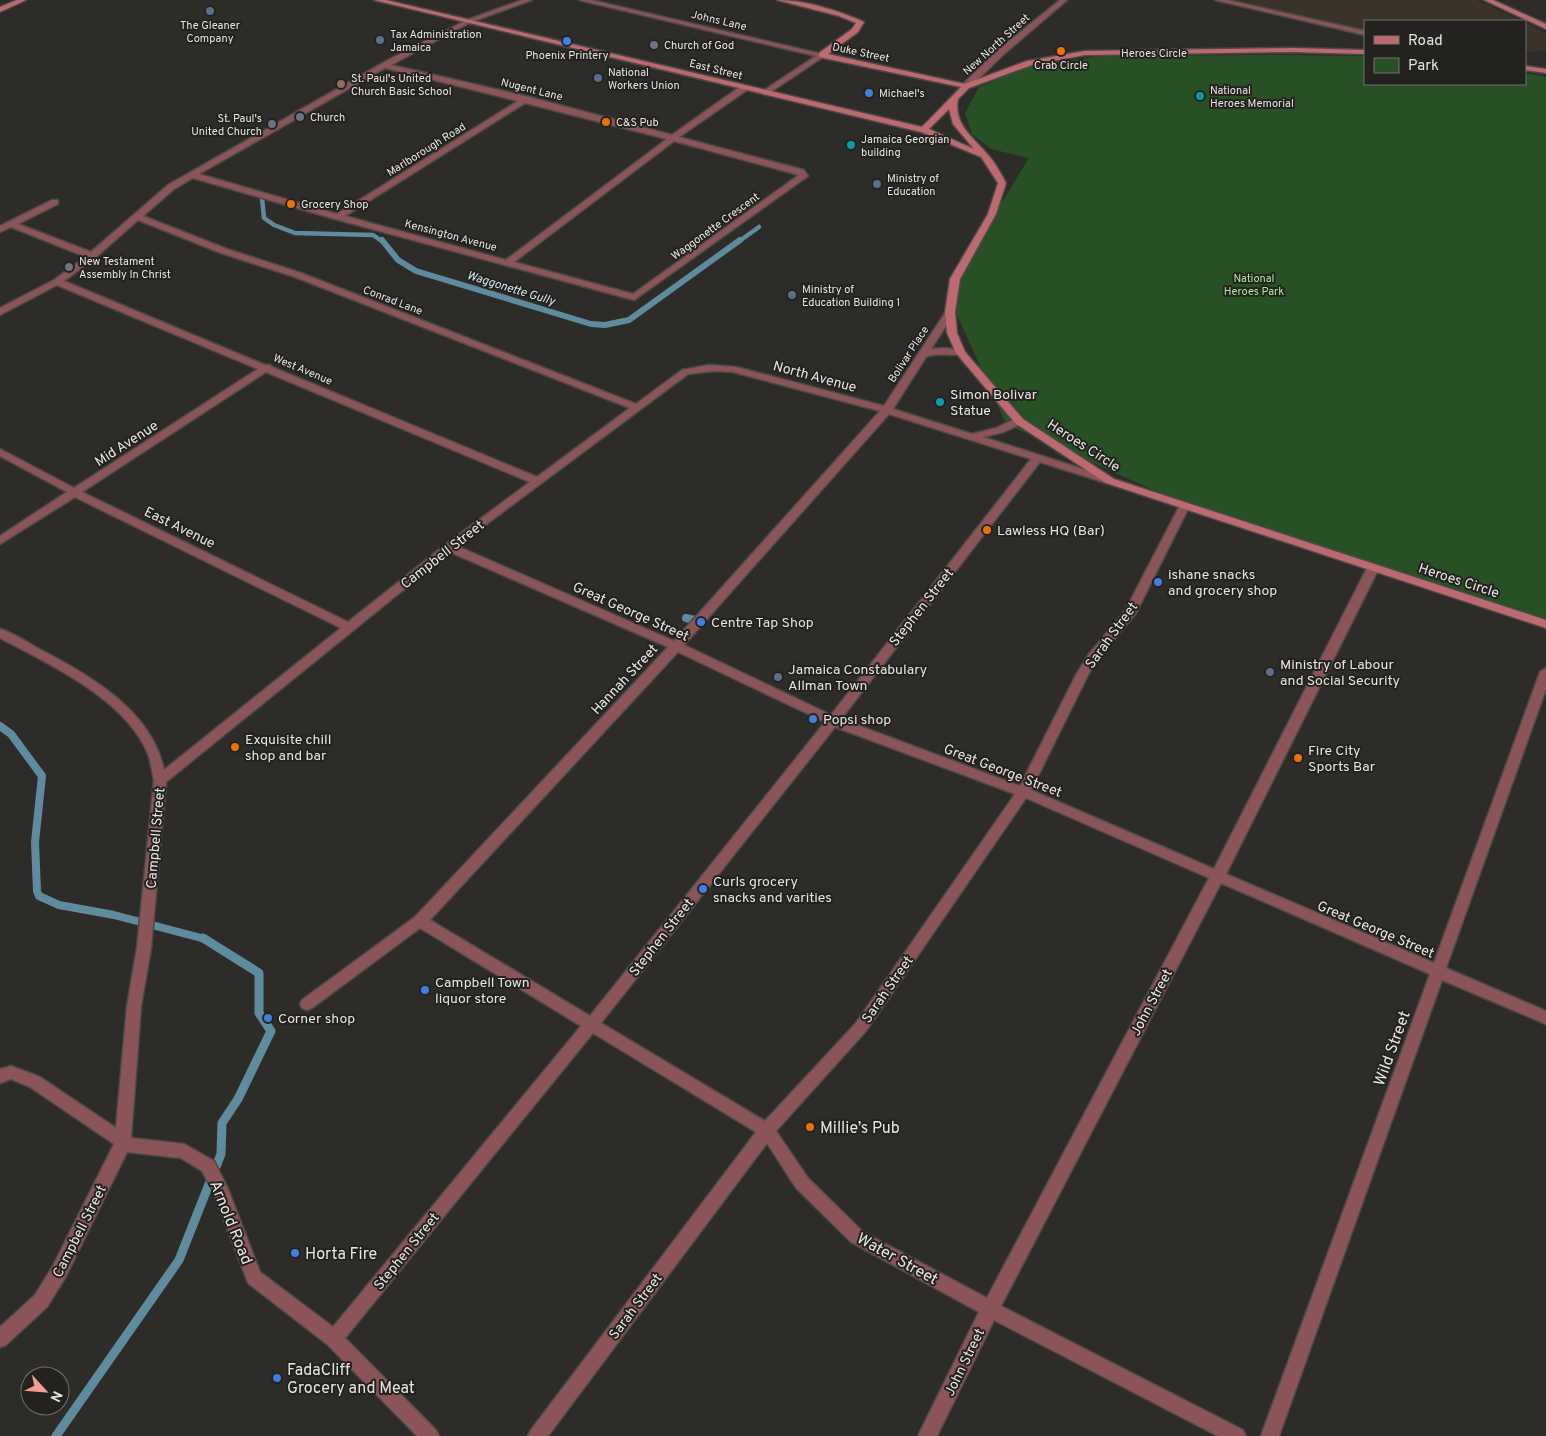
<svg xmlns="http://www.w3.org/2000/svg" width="1546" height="1436" viewBox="0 0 1546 1436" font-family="Overpass,sans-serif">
	<rect width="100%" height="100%" fill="#2e2c28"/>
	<!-- built -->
	<g fill="#39332a">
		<path d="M1230,0H1476L1522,21H1365V30Z"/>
		<path d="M1525,23L1546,33V51L1525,52Z"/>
	</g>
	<!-- green -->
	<path fill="#275024" d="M1286,55L1365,56V84H1525V73L1546,77V626L1189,506L1006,424L957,315V290L965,262L1029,158L991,149L972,134L965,113L979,87L1029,66L1102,56Z"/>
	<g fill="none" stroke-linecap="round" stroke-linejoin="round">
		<!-- stream-far3 -->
		<g stroke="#5f8b9e" stroke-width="4.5">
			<path d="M262,198L264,218L274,225L295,233L373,235L383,242"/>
			<path d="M738,242L759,227"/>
		</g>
		<!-- stream-far2 -->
		<path stroke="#5f8b9e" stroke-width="6" d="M382,240L398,260L416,271L591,324L605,325L629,320L740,240"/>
		<!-- stream-far1 -->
		<g stroke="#5f8b9e" stroke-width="8">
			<path d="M686,618L699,621"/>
			<path d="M0,726L11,734L42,776L35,842L37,891L39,896L59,905L114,915L205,939"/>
		</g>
		<!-- stream -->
		<path stroke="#5f8b9e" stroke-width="9" d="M56,1436L179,1260L221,1154L222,1123L238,1099L271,1031L259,1013V973L203,938"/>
		<defs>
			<g id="street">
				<path d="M522,0H532L471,22L391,65L529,97L672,135L741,86H747V90L679,137L804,170L808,176L634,300L335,219L193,178L174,189L143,216L227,249L301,273L636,404L682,370L709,365L736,367L884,406L947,310H953L955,312L931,349L946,348L964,351L966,353C960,358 939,351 926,357L893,409L972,434L996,428L1015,419H1023V423L1004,432L983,437L1114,479L1115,481L1114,483H1106L1040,462L841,719L1020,786L1076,675L1089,654L1125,611L1179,507L1184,504L1188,505L1189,507L1136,613L1097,660L1088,675L1031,790L1214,869L1367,568L1369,565H1377L1379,568L1226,874L1434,963L1540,672L1546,668V689L1446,968L1546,1011V1024L1442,980L1279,1436H1261L1430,974L1221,883L1001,1306L1243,1430L1246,1436H1218L994,1320L937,1436H918L979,1312L851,1242L796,1188L767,1143L548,1436H528L531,1430L756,1132L593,1033L345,1338L436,1430L439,1436H417L328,1345L248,1283L213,1191L202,1171L181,1158L127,1152L65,1278L47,1307L6,1345L0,1347V1327L35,1295L53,1266L114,1144L30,1087L11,1079L0,1083V1069L11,1066L40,1077L116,1128L127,1006L137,948L154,780C152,772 151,762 148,754C126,699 49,664 0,638V629C14,633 28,643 41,650C91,676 152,711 164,770L341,628L75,497L0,544V536L67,492L0,456V449L74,488L258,369L57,285L0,315V308L54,280L86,257L11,227L0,232V226L52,200H58V204L18,224L91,252L168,185L388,60L467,20ZM385,68L518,101L337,214L199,174ZM525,103L667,139L506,260L345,216ZM674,141L799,175L633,294L514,262ZM138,220L221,253L295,277L630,408L537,477L272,367L270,365H265L64,281L95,258ZM715,371L733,372L880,411L674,641L457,546L688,374ZM266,372L530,482L445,545L348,622L82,492ZM889,414L1031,459L831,715L684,645ZM450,552L668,647L415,917L302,1000L300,1004L302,1008L307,1010L312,1008L420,928L581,1026L333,1327L260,1272L228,1189L214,1161L184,1144L131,1138L141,1006L151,948L166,782ZM678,652L825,722L590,1016L430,920ZM835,727L1015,794L856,1023L765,1121L601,1023ZM1026,798L1209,878L987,1298L863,1232L808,1178L776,1131L866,1031Z"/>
				<path d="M579,0H591L826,55L766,95L762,93L763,91L816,56Z"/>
				<path d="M1060,0H1067L1004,54L969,88H963V84L998,50Z"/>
				<path d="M1215,0H1227L1365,31V35Z"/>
			</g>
			<g id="secondary">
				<path d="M17,0H26L0,12V7Z"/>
				<path d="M374,0H386L922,127L961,87L819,57V53L852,29L856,23L839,16L777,0C805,0 836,10 862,21L864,22L858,32L828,54L965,84L1027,61L1085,51L1295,48L1365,50V54L1295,52L1085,55L1032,65L969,88L958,99C953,125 974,138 989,156C996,164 1001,174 1006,183L996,214L960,279L955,312L957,333L965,352L1023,419L1114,479L1546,620V628L1106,483L1015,423L956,353L947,333L945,312L950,279L988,214L998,183L981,157L921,132ZM949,109L953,124L974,149L929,129Z"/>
				<path d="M1484,0H1493L1546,24V29Z"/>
				<path d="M1525,66L1546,69V73L1525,70Z"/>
			</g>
		</defs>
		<!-- street casing -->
		<use href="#street" stroke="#4b4a46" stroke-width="3"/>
		<!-- secondary casing -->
		<use href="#secondary" stroke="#4b4a46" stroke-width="3"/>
		<!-- street -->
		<use href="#street" fill="#8a5458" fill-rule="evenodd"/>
		<!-- secondary -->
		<use href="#secondary" fill="#bd6970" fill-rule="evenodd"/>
	</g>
	<!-- markers -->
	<g fill="#5c6f8a" stroke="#24221f" stroke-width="2">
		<circle cx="210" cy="11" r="5"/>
		<circle cx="380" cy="40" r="5"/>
		<circle cx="598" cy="78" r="5"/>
		<circle cx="877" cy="184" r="5"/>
		<circle cx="792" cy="295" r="5"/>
		<circle cx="1270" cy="672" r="5"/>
		<circle cx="778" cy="677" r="5"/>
	</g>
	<g fill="#3f7fe0" stroke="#24221f" stroke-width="2">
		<circle cx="567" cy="41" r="5"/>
		<circle cx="869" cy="93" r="5"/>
		<circle cx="1158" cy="582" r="5"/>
		<circle cx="701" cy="622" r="5"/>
		<circle cx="813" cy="719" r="5"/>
		<circle cx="703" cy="889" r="5"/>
		<circle cx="425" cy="990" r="5"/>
		<circle cx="268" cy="1018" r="5"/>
		<circle cx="295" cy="1253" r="5"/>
		<circle cx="277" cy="1378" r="5"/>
	</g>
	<g fill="#6b7280" stroke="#24221f" stroke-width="2">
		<circle cx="654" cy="45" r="5"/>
		<circle cx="300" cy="117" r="5"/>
		<circle cx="272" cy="124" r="5"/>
		<circle cx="69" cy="267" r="5"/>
	</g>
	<g fill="#e8710a" stroke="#24221f" stroke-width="2">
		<circle cx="1061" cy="51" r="5"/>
		<circle cx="606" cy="122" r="5"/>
		<circle cx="291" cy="204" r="5"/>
		<circle cx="987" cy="530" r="5"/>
		<circle cx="235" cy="747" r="5"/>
		<circle cx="1298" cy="758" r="5"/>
		<circle cx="810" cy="1127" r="5"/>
	</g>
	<circle fill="#8d6e63" stroke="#24221f" stroke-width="2" cx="341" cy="84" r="5"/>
	<g fill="#0f9aa8" stroke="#24221f" stroke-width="2">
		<circle cx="1200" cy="96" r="5"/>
		<circle cx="851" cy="145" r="5"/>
		<circle cx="940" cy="402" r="5"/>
	</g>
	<g text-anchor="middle" stroke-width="4" stroke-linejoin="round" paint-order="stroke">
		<!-- far-street labels -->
		<g font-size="11" fill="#e6e5e2" stroke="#24221f">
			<text transform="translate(719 20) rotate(13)" y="4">Johns Lane</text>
			<text transform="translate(996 44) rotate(-42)" y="4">New North Street</text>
			<text transform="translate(861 52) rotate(12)" y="4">Duke Street</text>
			<text x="1154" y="57">Heroes Circle</text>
			<text transform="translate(716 69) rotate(14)" y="4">East Street</text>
			<text transform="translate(532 89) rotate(14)" y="4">Nugent Lane</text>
			<text transform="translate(426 149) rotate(-32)" y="4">Marlborough Road</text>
			<text transform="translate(715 226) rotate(-36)" y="4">Waggonette Crescent</text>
			<text transform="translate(451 235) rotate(15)" y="4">Kensington Avenue</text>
			<text transform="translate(393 300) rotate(21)" y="4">Conrad Lane</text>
			<text transform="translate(908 354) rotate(-57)" y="4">Bolivar Place</text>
			<text transform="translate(303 369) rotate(23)" y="4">West Avenue</text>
		</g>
		<!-- far-poi labels -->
		<g font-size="11" fill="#e6e5e2" stroke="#24221f" text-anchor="start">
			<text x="210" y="29" text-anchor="middle">The Gleaner<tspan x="210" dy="13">Company</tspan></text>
			<text x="390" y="38">Tax Administration<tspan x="390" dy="13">Jamaica</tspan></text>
			<text x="664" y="49">Church of God</text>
			<text x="567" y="59" text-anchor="middle">Phoenix Printery</text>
			<text x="1061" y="69" text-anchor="middle">Crab Circle</text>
			<text x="608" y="76">National<tspan x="608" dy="13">Workers Union</tspan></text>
			<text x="351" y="82">St. Paul's United<tspan x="351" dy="13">Church Basic School</tspan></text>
			<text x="1210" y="94">National<tspan x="1210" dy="13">Heroes Memorial</tspan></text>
			<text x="879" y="97">Michael's</text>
			<text x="310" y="121">Church</text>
			<text x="262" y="122" text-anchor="end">St. Paul's<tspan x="262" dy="13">United Church</tspan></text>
			<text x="616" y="126">C&amp;S Pub</text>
			<text x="861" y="143">Jamaica Georgian<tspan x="861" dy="13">building</tspan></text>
			<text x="887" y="182">Ministry of<tspan x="887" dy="13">Education</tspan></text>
			<text x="301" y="208">Grocery Shop</text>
			<text x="79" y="265">New Testament<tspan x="79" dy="13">Assembly In Christ</tspan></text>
			<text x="802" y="293">Ministry of<tspan x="802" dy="13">Education Building 1</tspan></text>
		</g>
		<!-- far-park labels -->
		<g font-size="11" fill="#a3ec9d" stroke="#24221f">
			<text x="1254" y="282">National<tspan x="1254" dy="13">Heroes Park</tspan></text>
		</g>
		<!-- far-water labels -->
		<g font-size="12" font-style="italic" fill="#d3e7f2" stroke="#24221f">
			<text transform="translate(511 288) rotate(17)" y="4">Waggonette Gully</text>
		</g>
		<!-- street labels -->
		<g font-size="14" fill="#e6e5e2" stroke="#24221f">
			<text transform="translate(815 376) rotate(15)" y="5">North Avenue</text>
			<text transform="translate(126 443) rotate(-33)" y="5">Mid Avenue</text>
			<text transform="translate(1084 445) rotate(33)" y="5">Heroes Circle</text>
			<text transform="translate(180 527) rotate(26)" y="5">East Avenue</text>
			<text transform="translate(442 554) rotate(-38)" y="5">Campbell Street</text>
			<text transform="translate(1459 580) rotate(18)" y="5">Heroes Circle</text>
			<text transform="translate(921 607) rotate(-52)" y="5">Stephen Street</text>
			<text transform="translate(631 611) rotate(24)" y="5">Great George Street</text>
			<text transform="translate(1111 635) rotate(-54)" y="5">Sarah Street</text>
			<text transform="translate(624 679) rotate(-47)" y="5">Hannah Street</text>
			<text transform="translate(1003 770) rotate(21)" y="5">Great George Street</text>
			<text transform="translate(155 838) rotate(-85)" y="5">Campbell Street</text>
			<text transform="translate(1376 929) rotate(23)" y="5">Great George Street</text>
			<text transform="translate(661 937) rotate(-52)" y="5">Stephen Street</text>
			<text transform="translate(887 989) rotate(-55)" y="5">Sarah Street</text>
			<text transform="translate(1151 1002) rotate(-62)" y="5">John Street</text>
			<text transform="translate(79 1231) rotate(-63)" y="5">Campbell Street</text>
			<text transform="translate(406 1251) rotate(-51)" y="5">Stephen Street</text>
			<text transform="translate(635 1306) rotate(-53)" y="5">Sarah Street</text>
			<text transform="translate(964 1362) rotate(-64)" y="5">John Street</text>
		</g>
		<!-- poi labels -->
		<g font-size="14" fill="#e6e5e2" stroke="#24221f" text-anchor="start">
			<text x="950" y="399">Simon Bolivar<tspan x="950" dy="16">Statue</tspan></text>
			<text x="997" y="535">Lawless HQ (Bar)</text>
			<text x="1168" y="579">ishane snacks<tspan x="1168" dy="16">and grocery shop</tspan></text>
			<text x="711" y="627">Centre Tap Shop</text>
			<text x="1280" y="669">Ministry of Labour<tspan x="1280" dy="16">and Social Security</tspan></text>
			<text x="788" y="674">Jamaica Constabulary<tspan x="788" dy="16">Allman Town</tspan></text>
			<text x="823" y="724">Popsi shop</text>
			<text x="245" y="744">Exquisite chill<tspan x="245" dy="16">shop and bar</tspan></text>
			<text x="1308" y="755">Fire City<tspan x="1308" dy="16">Sports Bar</tspan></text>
			<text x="713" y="886">Curls grocery<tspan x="713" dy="16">snacks and varities</tspan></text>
			<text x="435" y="987">Campbell Town<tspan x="435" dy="16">liquor store</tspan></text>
			<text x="278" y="1023">Corner shop</text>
		</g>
		<!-- near-street labels -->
		<g font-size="16" fill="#e6e5e2" stroke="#24221f">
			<text transform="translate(1391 1048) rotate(-70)" y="6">Wild Street</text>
			<text transform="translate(232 1222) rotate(68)" y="6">Arnold Road</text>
			<text transform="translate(898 1258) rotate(29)" y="6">Water Street</text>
		</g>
		<!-- near-poi labels -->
		<g font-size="16" fill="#e6e5e2" stroke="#24221f" text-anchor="start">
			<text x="820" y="1133">Millie’s Pub</text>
			<text x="305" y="1259">Horta Fire</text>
			<text x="287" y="1375">FadaCliff<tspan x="287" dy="18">Grocery and Meat</tspan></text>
		</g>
	</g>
	<!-- legend -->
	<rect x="1364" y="20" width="162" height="65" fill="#24221f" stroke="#72706d"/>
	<rect x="1374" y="36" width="25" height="8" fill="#bd6970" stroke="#72706d"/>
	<text x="1408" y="45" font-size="15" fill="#e6e5e2">Road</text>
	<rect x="1374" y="58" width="25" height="15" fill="#275024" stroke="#72706d"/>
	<text x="1408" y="70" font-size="15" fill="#e6e5e2">Park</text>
	<!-- north arrow -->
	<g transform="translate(45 1391) rotate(116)"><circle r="24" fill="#24221f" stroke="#72706d"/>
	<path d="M0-4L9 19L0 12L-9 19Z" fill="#f59c93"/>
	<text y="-8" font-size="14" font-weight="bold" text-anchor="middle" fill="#e6e5e2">N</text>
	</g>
</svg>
